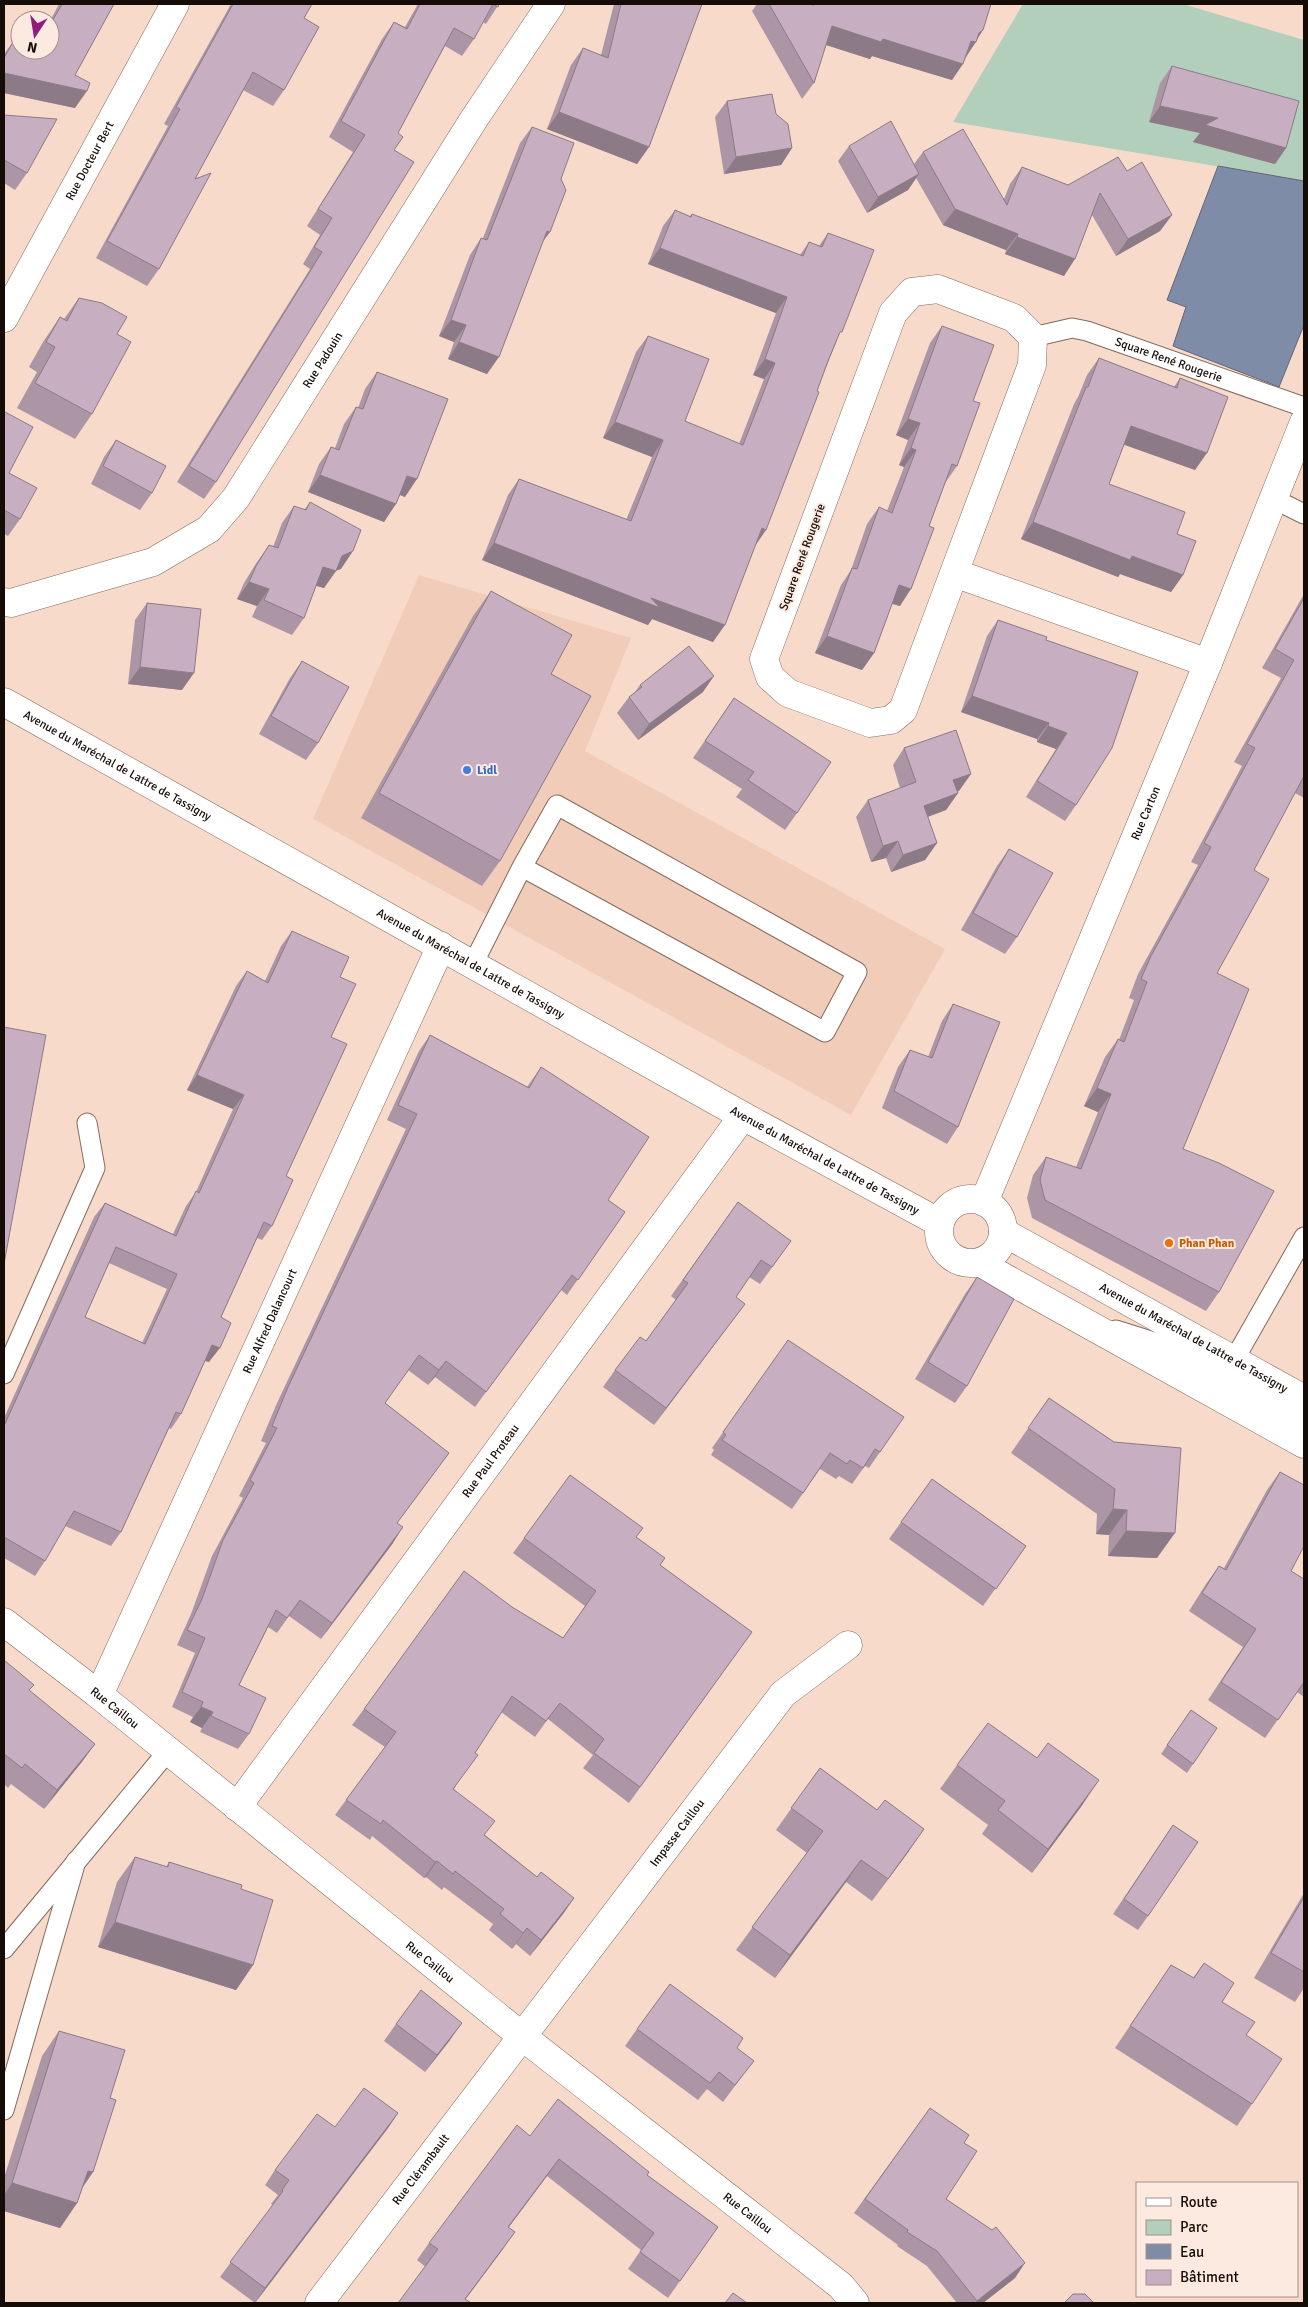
<svg xmlns="http://www.w3.org/2000/svg" width="1308" height="2307" viewBox="0 0 1308 2307" font-family="Signika,sans-serif">
	<rect width="100%" height="100%" fill="#f8dacb"/>
	<!-- built -->
	<path fill="#f1ccb9" d="M419,575L631,638L585,751L945,949L851,1115L313,819Z"/>
	<!-- green -->
	<path fill="#b2cfbc" d="M1023,4H1183L1304,40V181L953,122Z"/>
	<!-- water -->
	<path fill="#7f8ca7" stroke="#5f6677" d="M1218,166L1304,181V325L1279,387L1173,346L1186,307L1167,300Z"/>
	<g fill="none" stroke-linecap="round" stroke-linejoin="round">
		<defs>
			<g id="service">
				<path id="s1" d="M1033,337L1072,328L1087,331L1304,407"/>
				<path d="M1274,499L1304,514"/>
				<path d="M473,964L522,867L825,1032L857,972L557,805L522,867"/>
				<path d="M1116,1330L1170,1347L1304,1421"/>
				<path d="M1234,1360L1304,1237"/>
				<path d="M4,1374L95,1168L87,1123"/>
				<path d="M4,1949L168,1751"/>
				<path d="M4,2110L76,1861"/>
			</g>
			<g id="minor">
				<path id="s2" d="M4,318L175,4"/>
				<path d="M954,573L1032,365L1033,337L1014,318L938,289L912,292L893,313L764,659L770,677L788,693L870,723L891,720L903,710L954,573L1208,663"/>
				<path id="s3" d="M4,602L11,603L153,562L209,529L236,498L474,119L551,4"/>
				<path id="s4" d="M984,1202L1208,663L1304,422"/>
				<path id="s5" d="M4,1622L99,1695L523,2037L841,2286L855,2303"/>
				<path id="s6" d="M99,1695L441,946"/>
				<path id="s7" d="M237,1807L743,1116"/>
				<path id="s8" d="M319,2303L783,1694L848,1645"/>
			</g>
			<g id="secondary">
				<path id="s9" d="M4,702L743,1116L940,1223"/>
				<circle cx="971" cy="1231" r="32"/>
				<path id="s10" d="M1003,1232L1304,1399"/>
				<path d="M978,1263L1304,1444"/>
			</g>
		</defs>
		<!-- service casing -->
		<use href="#service" stroke="#846a5d" stroke-width="21"/>
		<!-- minor casing -->
		<use href="#minor" stroke="#846a5d" stroke-width="29"/>
		<!-- secondary casing -->
		<use href="#secondary" stroke="#846a5d" stroke-width="29"/>
		<!-- service -->
		<use href="#service" stroke="#fff" stroke-width="19"/>
		<!-- minor -->
		<use href="#minor" stroke="#fff" stroke-width="28"/>
		<!-- secondary -->
		<use href="#secondary" stroke="#fff" stroke-width="28"/>
	</g>
	<!-- wall -->
	<g fill="#ac96a6" fill-rule="evenodd">
		<path d="M59,4H114L75,75V108L4,93V54L13,42L33,52L34,50H50V21Z"/>
		<path d="M231,4H312L304,18L284,90L273,106L243,90L195,179L159,269L147,286L96,258L168,126L164,124Z"/>
		<path d="M418,4H499L486,24L483,22L474,39L462,56L445,46L398,133L394,150L216,482L204,499L177,482L310,269L303,264L320,235L307,226L353,152L329,137L382,39L394,22L405,27Z"/>
		<path d="M614,4H702L649,147L637,164L547,129L571,65L583,48L601,55Z"/>
		<path d="M757,4H991L983,30L952,80L872,56L870,59L826,45L814,83L802,99L752,11Z"/>
		<path d="M1172,66L1286,148L1275,164L1193,142L1200,133L1149,122L1160,83Z"/>
		<path d="M727,101L776,114L792,148L781,165L724,174L715,117Z"/>
		<path d="M4,115L27,173L15,190L4,183Z"/>
		<path d="M532,127L561,179L542,242L487,374L448,359L454,342L439,336L470,255L481,238H483L520,143Z"/>
		<path d="M849,146L914,164L923,152L1004,199L1010,184L1022,167L1068,185L1127,171L1172,215L1160,231L1116,256L1092,215L1064,276L1005,254L1006,250L943,225L916,178L908,190L867,213L838,161Z"/>
		<path d="M675,210L690,216L692,214L800,255L809,242L819,246L828,233L837,340L756,543L713,642L652,619L648,625L482,560L508,495L519,479L626,520L652,457L603,438L636,352L648,336L685,421L739,444L764,379L753,375L776,313L648,264L663,226Z"/>
		<path d="M79,298L117,334L92,414L75,439L17,408L37,372L29,367L43,342L60,317L64,319Z"/>
		<path d="M942,326L973,401L957,466L945,483L900,606L892,604L874,653L862,670L815,653L841,585L851,570L867,524L879,507L887,511L904,467L899,465L908,440L896,435L930,343Z"/>
		<path d="M1099,358L1174,387L1180,378L1195,470L1124,444L1109,484L1177,534L1183,575L1171,592L1120,574L1118,577L1021,539L1074,404L1078,397L1087,375Z"/>
		<path d="M377,372L405,497L400,495L384,522L308,492L319,464L331,447L335,448L344,424L356,407L358,408L365,389Z"/>
		<path d="M4,414L9,473L20,519L8,536L4,534Z"/>
		<path d="M116,440L152,493L140,510L91,484L104,457Z"/>
		<path d="M310,502L341,569L336,570L324,588L316,586L304,618L292,635L252,617L257,606L237,599L244,583L257,562L269,545L273,547L282,523L294,506L304,510Z"/>
		<path d="M491,591L551,674L500,861L482,886L361,818L473,616Z"/>
		<path d="M1304,594V798L1295,793L1254,870L1217,973L1183,1149L1219,1292L1206,1311L1032,1218L1027,1198L1033,1175L1046,1157L1076,1167L1098,1112L1084,1106L1105,1057L1118,1039L1119,1040L1134,1000L1129,998L1138,974L1198,865L1191,862L1242,766L1234,762L1281,678L1262,668Z"/>
		<path d="M147,603L182,690L128,684L135,620Z"/>
		<path d="M998,620L1046,640L1076,805L1065,821L1026,797L1056,749L1037,742V739L961,712L987,636Z"/>
		<path d="M302,661L318,743L306,760L259,734L290,678Z"/>
		<path d="M640,685L703,692L638,740L617,713L629,697L635,692Z"/>
		<path d="M734,698L797,813L785,830L736,797L742,789L693,758Z"/>
		<path d="M904,748L959,791H957L958,793L946,810L928,817L937,843L925,860L891,872L886,858L871,862L856,817L868,800L900,788L893,765Z"/>
		<path d="M1009,849L1017,937L1005,954L961,930L997,866Z"/>
		<path d="M292,931L340,977L331,1037L286,1176L272,1226L262,1240L257,1238L221,1317L209,1362L205,1361L181,1414L171,1429L169,1428L121,1532L111,1546L65,1526L45,1561L35,1576L4,1558V1418L94,1217L105,1203L173,1234L186,1206L196,1192L233,1109L187,1090L236,986L247,971L265,981L281,946ZM109,1263L167,1289L142,1343L85,1317Z"/>
		<path d="M953,1004L958,1127L947,1144L882,1108L898,1067L910,1050L928,1057L942,1021Z"/>
		<path d="M430,1035L527,1087L541,1067L608,1200L625,1212L567,1295L561,1290L475,1407L435,1377L428,1385L408,1370L385,1403L449,1453L397,1523L393,1543L321,1639L289,1616L277,1633L268,1627L239,1685L249,1734L238,1749L200,1732L202,1728L190,1722L193,1717L172,1707L195,1653L177,1645L191,1614L212,1556L243,1498L239,1496L266,1443L261,1441L277,1403L406,1129L387,1120L419,1051Z"/>
		<path d="M738,1202L779,1258L760,1284L749,1277L736,1297L745,1304L654,1425L603,1387L615,1370L646,1341L676,1300L671,1296Z"/>
		<path d="M977,1277L967,1386L955,1403L915,1379L965,1294Z"/>
		<path d="M788,1340L880,1452L869,1468L865,1466L852,1484L839,1476L836,1479L820,1469L792,1509L711,1455L714,1450L712,1448Z"/>
		<path d="M1049,1398L1114,1442L1157,1558L1108,1556L1109,1535L1096,1534L1097,1514L1011,1453Z"/>
		<path d="M1280,1472L1291,1571L1304,1579V1697L1297,1692L1265,1738L1208,1700L1243,1647L1189,1611L1206,1584L1219,1566L1224,1568L1267,1490Z"/>
		<path d="M932,1479L1026,1546L983,1606L889,1539Z"/>
		<path d="M636,1537L660,1565L752,1632L629,1803L583,1768L593,1755L548,1719L535,1737L501,1712L475,1753L454,1789L485,1835L537,1877L574,1898L563,1914L530,1956L516,1944L512,1949L489,1930L493,1924L444,1887L442,1890L426,1877L424,1878L372,1836L370,1840L335,1815L385,1747L352,1725L364,1709L512,1607L563,1638L585,1606L513,1553L524,1538Z"/>
		<path d="M4,1660L30,1691L95,1744L81,1763L44,1809L11,1784L8,1788L4,1784Z"/>
		<path d="M1191,1710L1217,1728L1187,1773L1161,1754Z"/>
		<path d="M1037,1758L1083,1804L1032,1873L982,1834L988,1825L940,1789L957,1765Z"/>
		<path d="M820,1768L877,1810L909,1851L872,1901L846,1882L775,1978L736,1950L807,1853L776,1830Z"/>
		<path d="M1173,1825L1148,1916L1138,1930L1113,1914Z"/>
		<path d="M135,1857L166,1867L169,1862L241,1889L253,1965L236,1990L98,1947L117,1882Z"/>
		<path d="M1304,1893V1988L1295,2002L1254,1978Z"/>
		<path d="M1204,1963L1222,2002L1246,2035L1252,2104L1237,2126L1115,2048L1171,1965L1193,1978Z"/>
		<path d="M396,2024L450,2040L425,2072L384,2041Z"/>
		<path d="M637,2029L737,2048L741,2078L723,2102L707,2089L698,2100L625,2046Z"/>
		<path d="M59,2031L110,2098L93,2172L82,2188L77,2203L60,2228L4,2211V2178L42,2056Z"/>
		<path d="M930,2108L964,2143L946,2199L1015,2278L983,2303H957L927,2266L897,2246L898,2245L854,2213Z"/>
		<path d="M398,2113L388,2128L255,2303L220,2277L273,2205L271,2204L278,2195L265,2185L275,2170L335,2127Z"/>
		<path d="M530,2136L647,2175L718,2227L668,2298L628,2269L641,2250L547,2176L509,2227L503,2249L466,2299L417,2260L429,2243Z"/>
	</g>
	<!-- shaded-wall -->
	<g fill="#8c7a87">
		<path d="M832,26L883,39L963,64L952,80L872,56L870,59L820,43Z"/>
		<path d="M983,30L975,42H976L964,59L971,41L979,33Z"/>
		<path d="M4,73L87,91L75,108L4,93Z"/>
		<path d="M1160,106L1218,118L1286,148L1275,164L1193,142L1200,133L1149,122Z"/>
		<path d="M559,112L649,147L637,164L547,129Z"/>
		<path d="M792,148L781,165L724,174L736,157Z"/>
		<path d="M919,174L908,190L867,213L878,197Z"/>
		<path d="M955,209L1018,234L1006,250L943,225Z"/>
		<path d="M1172,215L1160,231L1116,256L1128,239Z"/>
		<path d="M547,231L550,232L538,248Z"/>
		<path d="M1017,237L1075,259L1064,276L1005,254Z"/>
		<path d="M660,248L787,297L776,313L648,264Z"/>
		<path d="M451,320L466,325L454,342L439,336Z"/>
		<path d="M459,342L499,357L487,374L448,359Z"/>
		<path d="M765,359L775,363L764,379L753,375Z"/>
		<path d="M908,419L920,423L908,440L896,435Z"/>
		<path d="M615,422L663,440L652,457L603,438Z"/>
		<path d="M1131,426L1207,453L1195,470L1119,443Z"/>
		<path d="M911,448L916,450L904,467L899,465Z"/>
		<path d="M320,475L396,504L384,522L308,492Z"/>
		<path d="M407,476L417,479L405,497L395,493Z"/>
		<path d="M1033,522L1132,556L1183,575L1171,592L1120,574L1118,577L1021,539Z"/>
		<path d="M762,528L766,530L755,546Z"/>
		<path d="M494,543L651,598L725,625L713,642L652,619L648,625L482,560Z"/>
		<path d="M353,551L341,569L335,571H336L324,588L311,584L323,567L342,556Z"/>
		<path d="M249,582L269,589L257,606L237,599Z"/>
		<path d="M899,585L911,589L900,606L887,602Z"/>
		<path d="M827,636L874,653L862,670L815,653Z"/>
		<path d="M140,667L194,673L182,690L128,684Z"/>
		<path d="M714,676L703,692L638,740L649,724Z"/>
		<path d="M972,696L1049,723L1037,739L961,712Z"/>
		<path d="M1048,726L1067,733L1056,749L1037,742Z"/>
		<path d="M971,774L959,791L941,797L953,780Z"/>
		<path d="M958,793L946,810L912,822L924,806Z"/>
		<path d="M898,841L886,858L871,862L883,846Z"/>
		<path d="M937,843L925,860L891,872L903,855Z"/>
		<path d="M197,1075L244,1095L233,1109L187,1090Z"/>
		<path d="M1097,1088L1111,1094L1098,1112L1084,1106Z"/>
		<path d="M745,1304L733,1320L654,1425L666,1408Z"/>
		<path d="M212,1345L220,1348L209,1362L202,1360Z"/>
		<path d="M446,1361L435,1377L428,1385L439,1370Z"/>
		<path d="M1113,1509L1127,1510L1109,1535L1096,1534Z"/>
		<path d="M403,1527L393,1543L321,1639L332,1623Z"/>
		<path d="M1126,1531L1175,1533L1157,1558L1108,1556Z"/>
		<path d="M201,1707L213,1712L202,1728L190,1722Z"/>
		<path d="M95,1744L81,1763L44,1809L57,1790Z"/>
		<path d="M1099,1780L1083,1804L1032,1873L1048,1849Z"/>
		<path d="M924,1829L909,1851L872,1901L888,1879Z"/>
		<path d="M861,1860L846,1882L775,1978L790,1955Z"/>
		<path d="M437,1861L426,1877L424,1878L435,1862Z"/>
		<path d="M574,1898L563,1914L530,1956L541,1940Z"/>
		<path d="M115,1922L253,1965L236,1990L98,1947Z"/>
		<path d="M527,1928L516,1944L512,1949L523,1933Z"/>
		<path d="M462,2023L450,2040L425,2072L437,2055Z"/>
		<path d="M398,2113L388,2128L255,2303L265,2288Z"/>
		<path d="M559,2159L547,2176L496,2244L508,2227Z"/>
		<path d="M88,2171L93,2172L76,2197Z"/>
		<path d="M12,2183L77,2203L60,2228L4,2211V2195Z"/>
		<path d="M515,2232L503,2249L462,2303Z"/>
		<path d="M1025,2263L1015,2278L983,2303H976L977,2301Z"/>
	</g>
	<!-- building -->
	<g fill="#c8aec1" stroke="#8c7a87" fill-rule="evenodd">
		<path d="M62,4H114L75,75L90,83L87,91L4,73V58L13,42L20,46V50H28L35,53L36,50H50V25Z"/>
		<path d="M233,4H312L304,18L319,27L284,90L253,72L195,179L211,173L159,269L107,241L180,109L176,107Z"/>
		<path d="M420,4H499L498,7L493,4L474,39L454,28L398,133L403,137L394,150L414,162L216,482L189,466L322,252L314,247L332,218L318,209L365,135L341,121L394,22L407,29Z"/>
		<path d="M621,4H702L649,147L559,112L583,48L608,58Z"/>
		<path d="M769,4H807L814,5L815,4H991L983,30L979,33L976,42L971,41L963,64L883,39L881,42L832,26L814,83Z"/>
		<path d="M1172,66L1299,101L1286,148L1205,125L1218,118L1160,106Z"/>
		<path d="M772,94L776,114L788,124L792,148L736,157L727,101Z"/>
		<path d="M4,115L57,119L27,173L4,160Z"/>
		<path d="M891,121L919,174L878,197L849,146Z"/>
		<path d="M532,127L574,143L561,179L566,190L550,232L547,231L499,357L459,342L466,325L451,320L481,238L487,240Z"/>
		<path d="M963,129L1007,205L1022,167L1068,185L1118,157L1127,171L1142,162L1172,215L1128,239L1100,193L1075,259L1017,237L1018,234L955,209L923,152Z"/>
		<path d="M675,210L691,217L692,214L803,256L809,242L822,247L828,233L874,250L842,332H840L828,361L817,391L819,392L766,530L762,528L725,625L651,598L660,608L494,543L519,479L631,521L663,440L615,422L648,336L709,359L685,421L743,445L775,363L765,359L787,297L660,248Z"/>
		<path d="M79,298L102,303L127,317L117,334L131,342L92,414L35,383L55,347L46,342L60,317L67,321Z"/>
		<path d="M942,326L994,345L973,401L980,403L957,466L952,464L929,526L934,528L911,589L899,585L874,653L827,636L852,568L857,569L879,507L892,513L916,450L911,448L920,423L908,419Z"/>
		<path d="M1099,358L1177,388L1180,378L1228,397L1207,453L1131,426L1109,484L1185,512L1177,534L1196,541L1183,575L1132,556L1130,560L1033,522L1086,387H1088Z"/>
		<path d="M377,372L448,399L417,479L407,476L396,504L320,475L331,447L339,450L356,407L363,409Z"/>
		<path d="M5,412L33,427L9,473L37,488L20,519L4,510V415Z"/>
		<path d="M116,440L166,466L152,493L103,466Z"/>
		<path d="M310,502L361,530L353,551L342,556L336,571L323,567L304,618L264,600L269,589L249,582L256,566L269,545L278,548L294,506L306,510Z"/>
		<path d="M491,591L572,635L551,674L591,696L500,861L379,793Z"/>
		<path d="M1304,598V776L1254,870L1269,879L1217,973L1249,989L1183,1149L1219,1163L1274,1191L1219,1292L1045,1200L1040,1180L1046,1157L1081,1169L1111,1094L1097,1088L1118,1039L1124,1042L1147,982L1141,979L1151,956L1211,847L1204,843L1255,748L1247,744L1294,660L1275,649Z"/>
		<path d="M147,603L201,609L194,673L140,667Z"/>
		<path d="M998,620L1047,637L1046,640L1138,672L1112,748L1076,805L1037,781L1067,733L1048,726L1049,723L972,696Z"/>
		<path d="M689,646L714,676L649,724L629,697L642,687L640,685Z"/>
		<path d="M302,661L349,687L318,743L271,716Z"/>
		<path d="M734,698L831,762L797,813L748,780L754,772L705,741Z"/>
		<path d="M956,730L971,774L953,780L958,793L924,806L937,843L903,855L898,841L883,846L868,800L916,782L904,748Z"/>
		<path d="M1009,849L1053,873L1017,937L973,913Z"/>
		<path d="M292,931L349,957L340,977L356,984L331,1037L347,1044L286,1176L293,1180L272,1226L264,1222L221,1317L231,1323L220,1348L212,1345L181,1414L176,1412L121,1532L74,1511L45,1561L4,1537V1426L105,1203L176,1236L196,1191L199,1193L244,1095L197,1075L247,971L268,983ZM116,1247L177,1274L145,1344L85,1317Z"/>
		<path d="M953,1004L1000,1022L958,1127L894,1091L910,1050L932,1058Z"/>
		<path d="M4,1027L46,1035L4,1264Z"/>
		<path d="M430,1035L529,1088L541,1067L649,1137L608,1200L625,1212L578,1280L572,1275L486,1392L446,1361L439,1370L419,1355L385,1403L449,1453L397,1523L403,1527L332,1623L300,1600L287,1618L276,1610L239,1685L266,1698L249,1734L211,1716L213,1712L201,1707L203,1702L182,1692L205,1638L187,1630L202,1599L223,1540L254,1483L250,1480L277,1428L272,1426L288,1387L417,1114L398,1105Z"/>
		<path d="M738,1202L791,1241L772,1267L761,1260L736,1297L745,1304L666,1408L615,1370L640,1337L646,1341L688,1283L683,1280Z"/>
		<path d="M977,1277L1014,1299L967,1386L928,1362Z"/>
		<path d="M788,1340L904,1417L880,1452L875,1449L863,1468L850,1460L847,1464L830,1453L803,1493L722,1440L726,1435L723,1432Z"/>
		<path d="M1049,1398L1114,1442L1181,1448L1175,1533L1126,1531L1127,1510L1113,1509L1115,1489L1028,1428Z"/>
		<path d="M1280,1472L1304,1485V1546L1291,1571L1304,1579V1682L1278,1720L1221,1682L1256,1629L1202,1593L1219,1566L1226,1570Z"/>
		<path d="M570,1475L643,1528L636,1537L665,1558L660,1565L752,1632L640,1787L594,1753L604,1739L560,1703L546,1721L512,1696L475,1753L478,1755L453,1789L495,1821L484,1835L537,1877L541,1872L574,1898L541,1940L527,1928L523,1933L500,1914L504,1909L455,1871L453,1874L437,1861L435,1862L383,1820L381,1824L346,1800L396,1732L364,1709L464,1571L512,1607L563,1638L596,1591L524,1538Z"/>
		<path d="M932,1479L1026,1546L996,1589L901,1522Z"/>
		<path d="M4,1660L34,1685L29,1690L95,1744L57,1790L25,1764L22,1768L4,1754Z"/>
		<path d="M1191,1710L1217,1728L1193,1764L1167,1745Z"/>
		<path d="M988,1723L1037,1758L1048,1743L1099,1780L1048,1849L998,1810L1005,1801L957,1765Z"/>
		<path d="M820,1768L877,1810L885,1800L924,1829L888,1879L861,1860L790,1955L752,1927L823,1831L791,1808Z"/>
		<path d="M1173,1825L1198,1842L1148,1916L1124,1899Z"/>
		<path d="M135,1857L168,1867L169,1862L242,1885L241,1889L273,1900L253,1965L115,1922Z"/>
		<path d="M1304,1897V1972L1271,1953Z"/>
		<path d="M1204,1963L1234,1983L1222,2002L1255,2022L1246,2035L1282,2059L1252,2104L1130,2026L1171,1965L1194,1978Z"/>
		<path d="M670,1984L743,2038L737,2048L754,2061L735,2085L719,2072L710,2083L637,2029Z"/>
		<path d="M421,1990L462,2023L437,2055L396,2024Z"/>
		<path d="M59,2031L125,2050L110,2098L116,2100L93,2172L88,2171L77,2203L12,2183Z"/>
		<path d="M364,2088L398,2113L265,2288L230,2262L283,2191L282,2190L289,2180L275,2170L317,2114L335,2127Z"/>
		<path d="M558,2099L649,2172L647,2175L718,2227L680,2281L640,2252L654,2233L559,2159L508,2227L515,2232L465,2299L471,2303H398L438,2249L429,2243L517,2125L530,2136Z"/>
		<path d="M930,2108L969,2135L964,2143L977,2151L946,2199L992,2230L996,2227L1025,2263L977,2301L937,2251L907,2232L908,2230L865,2199Z"/>
		<path d="M733,2293L747,2303H725Z"/>
		<path d="M1073,2294H1085L1094,2303H1064Z"/>
	</g>
	<!-- markers -->
	<circle fill="#3f7fe0" stroke="#fceae1" stroke-width="2" cx="467" cy="770" r="5"/>
	<circle fill="#e8710a" stroke="#fceae1" stroke-width="2" cx="1169" cy="1243" r="5"/>
	<g text-anchor="middle" stroke-width="4" stroke-linejoin="round" paint-order="stroke">
		<!-- street labels -->
		<g font-size="12" fill="#150c07" stroke="#fceae1">
			<text dy="4" stroke="none"><textPath href="#s2" startOffset="179">Rue Docteur Bert</textPath></text>
			<text dy="4" stroke="none"><textPath href="#s1" startOffset="142">Square René Rougerie</textPath></text>
			<text dy="4" stroke="none"><textPath href="#s3" startOffset="424">Rue Padouin</textPath></text>
			<text transform="translate(802 557) rotate(-70)" y="4">Square René Rougerie</text>
			<text dy="4" stroke="none"><textPath href="#s9" startOffset="130">Avenue du Maréchal de Lattre de Tassigny</textPath></text>
			<text dy="4" stroke="none"><textPath href="#s4" startOffset="421">Rue Carton</textPath></text>
			<text dy="4" stroke="none"><textPath href="#s9" startOffset="535">Avenue du Maréchal de Lattre de Tassigny</textPath></text>
			<text dy="4" stroke="none"><textPath href="#s9" startOffset="940">Avenue du Maréchal de Lattre de Tassigny</textPath></text>
			<text dy="4" stroke="none"><textPath href="#s6" startOffset="411">Rue Alfred Dalancourt</textPath></text>
			<text dy="4" stroke="none"><textPath href="#s10" startOffset="218">Avenue du Maréchal de Lattre de Tassigny</textPath></text>
			<text dy="4" stroke="none"><textPath href="#s7" startOffset="429">Rue Paul Proteau</textPath></text>
			<text dy="4" stroke="none"><textPath href="#s5" startOffset="140">Rue Caillou</textPath></text>
			<text dy="4" stroke="none"><textPath href="#s8" startOffset="591">Impasse Caillou</textPath></text>
			<text dy="4" stroke="none"><textPath href="#s5" startOffset="545">Rue Caillou</textPath></text>
			<text dy="4" stroke="none"><textPath href="#s8" startOffset="168">Rue Clérambault</textPath></text>
			<text dy="4" stroke="none"><textPath href="#s5" startOffset="950">Rue Caillou</textPath></text>
		</g>
		<!-- shop labels -->
		<g font-size="12" font-weight="bold" fill="#366cbe" stroke="#fceae1" text-anchor="start">
			<text x="477" y="774">Lidl</text>
		</g>
		<!-- food labels -->
		<g font-size="12" font-weight="bold" fill="#c56008" stroke="#fceae1" text-anchor="start">
			<text x="1179" y="1247">Phan Phan</text>
		</g>
	</g>
	<!-- border -->
	<rect width="1308" height="2307" fill="none" stroke="#150c07" stroke-width="10"/>
	<!-- legend -->
	<rect x="1136" y="2182" width="162" height="115" fill="#fceae1" stroke="#a0918a"/>
	<rect x="1146" y="2198" width="25" height="8" fill="#ffffff" stroke="#a0918a"/>
	<text x="1180" y="2207" font-size="15" fill="#150c07">Route</text>
	<rect x="1146" y="2220" width="25" height="15" fill="#b2cfbc" stroke="#a0918a"/>
	<text x="1180" y="2232" font-size="15" fill="#150c07">Parc</text>
	<rect x="1146" y="2244" width="25" height="15" fill="#7f8ca7" stroke="#a0918a"/>
	<text x="1180" y="2257" font-size="15" fill="#150c07">Eau</text>
	<rect x="1146" y="2270" width="25" height="15" fill="#c8aec1" stroke="#a0918a"/>
	<text x="1180" y="2282" font-size="15" fill="#150c07">Bâtiment</text>
	<!-- north arrow -->
	<g transform="translate(35 35) rotate(192)"><circle r="24" fill="#fceae1" stroke="#a0918a"/>
	<path d="M0-4L9 19L0 12L-9 19Z" fill="#8f1c7d"/>
	<text y="-8" font-size="14" font-weight="bold" text-anchor="middle" fill="#150c07">N</text>
	</g>
</svg>
